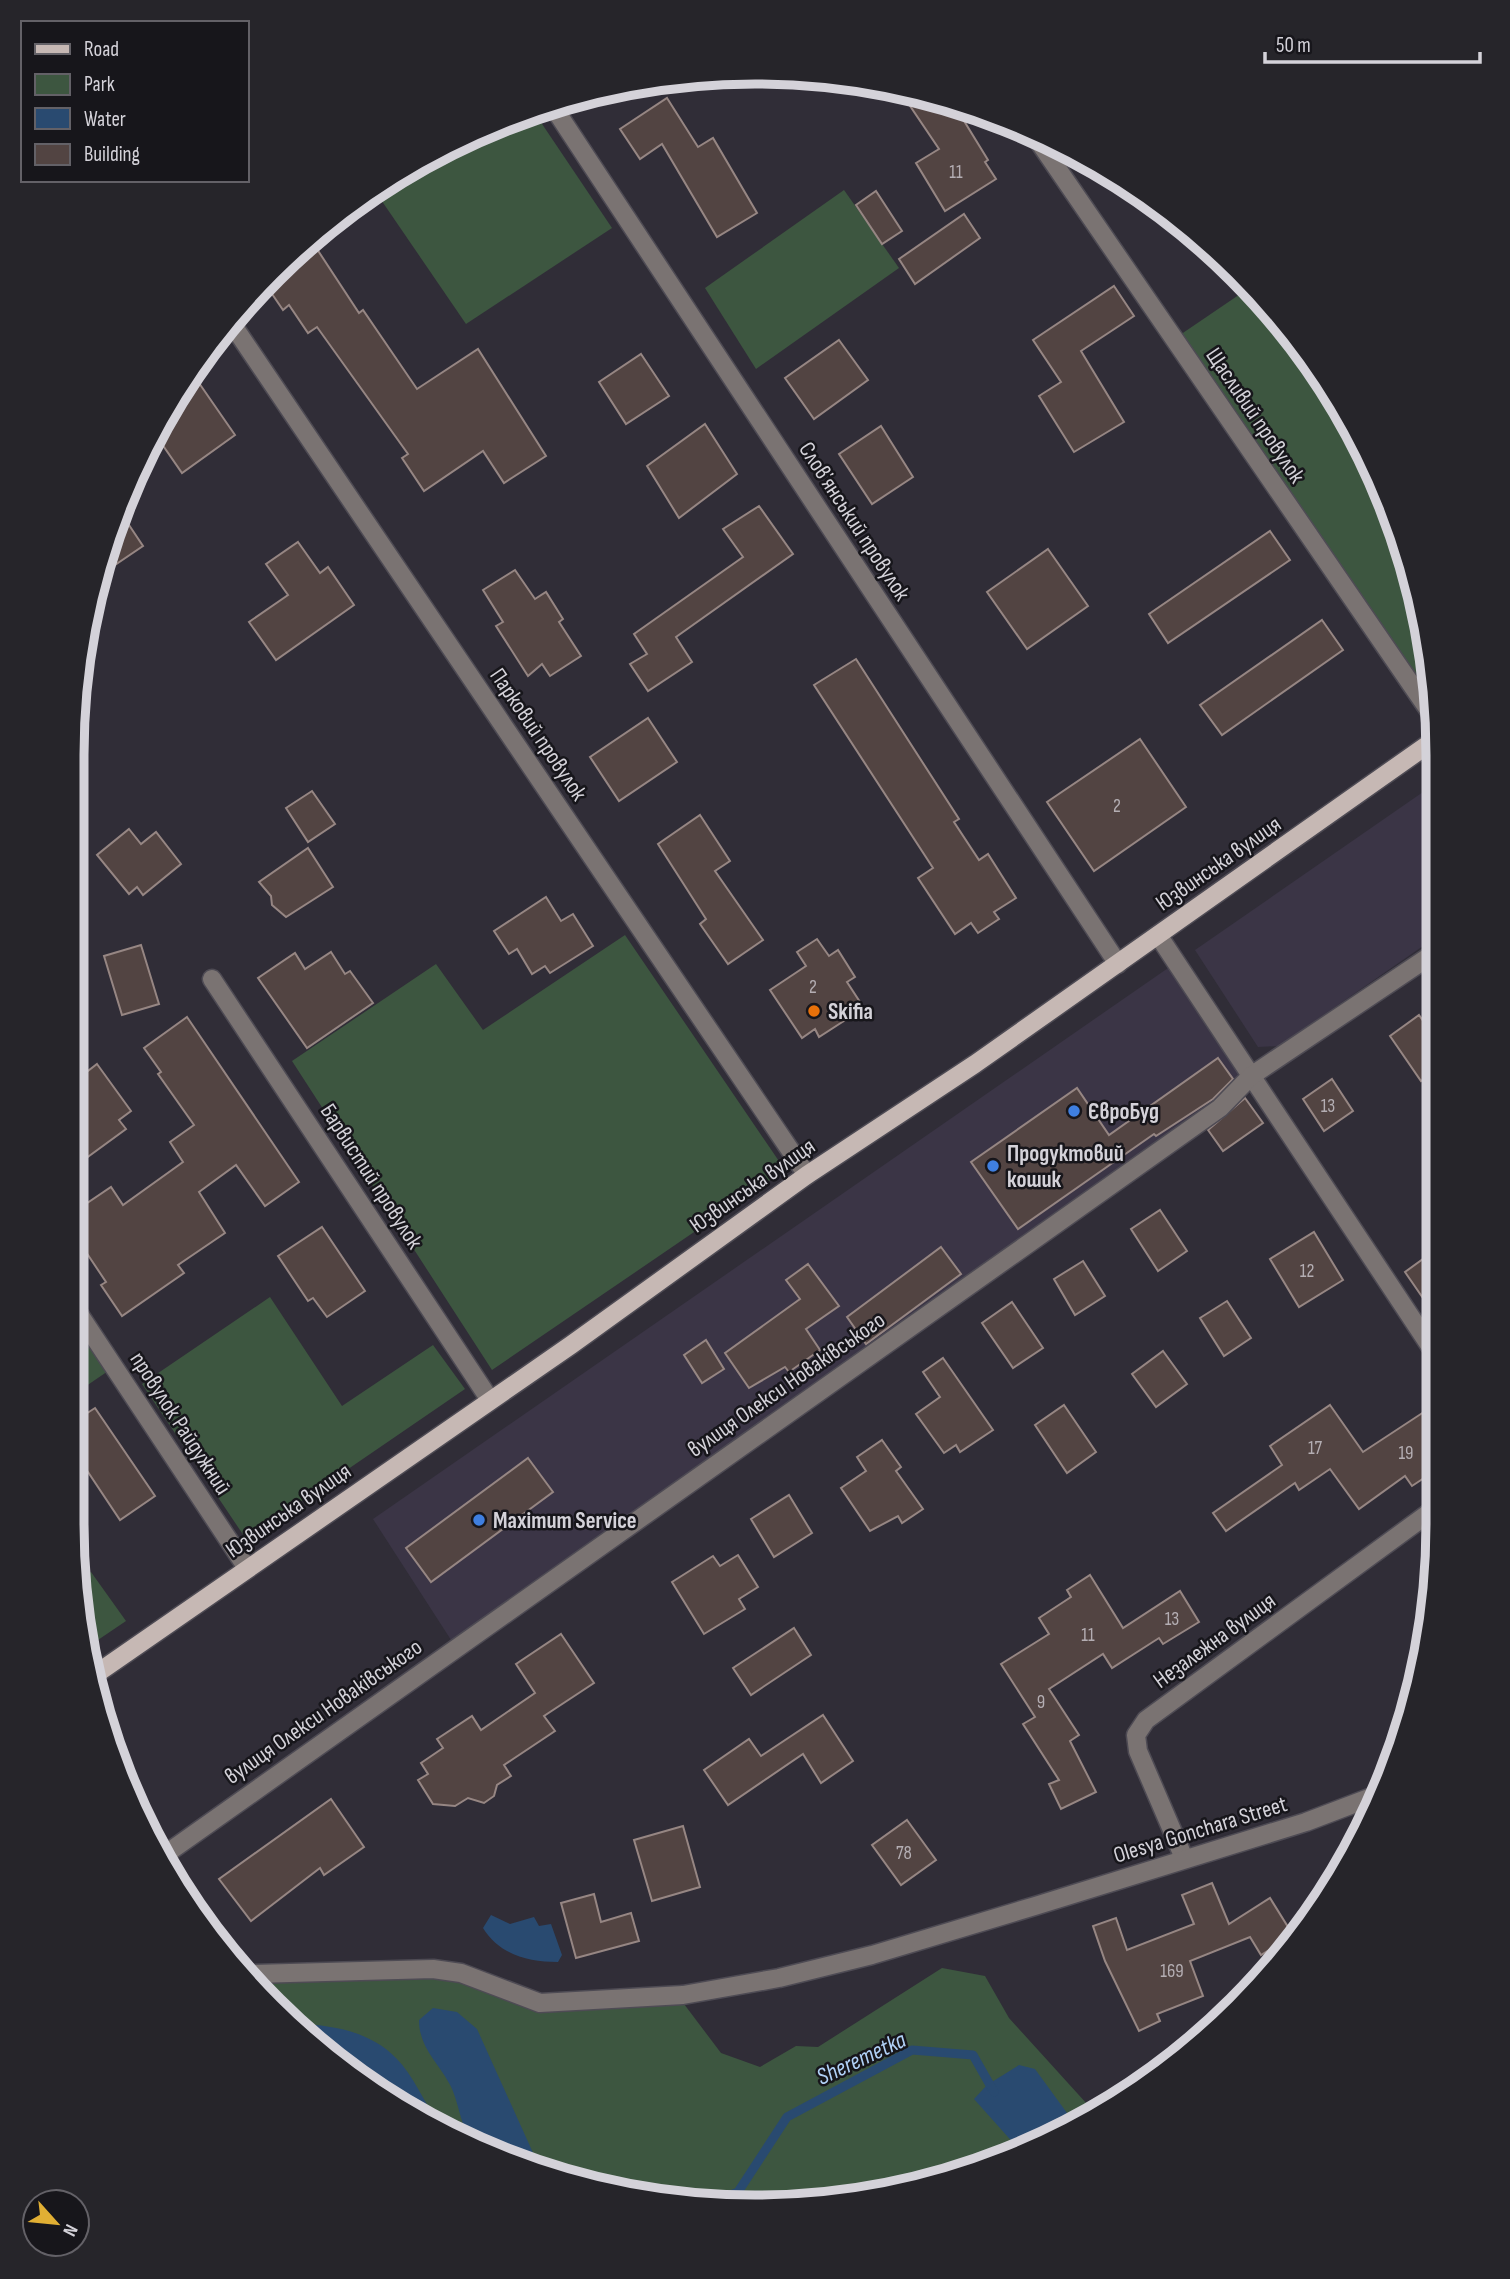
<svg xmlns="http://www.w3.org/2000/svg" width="1510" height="2279" viewBox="0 0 1510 2279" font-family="'Sofia Sans Condensed',sans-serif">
	<rect width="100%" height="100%" fill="#302d37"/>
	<!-- built -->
	<g fill="#3b3546">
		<path d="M1436,783V937L1279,1046L1258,1047L1195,950Z"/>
		<path d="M1171,966L1243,1075L1215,1105L453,1643L373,1519Z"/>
	</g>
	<!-- green -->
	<g fill="#3d5640">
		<path d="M534,112L612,228L466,324L375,191L453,142Z"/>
		<path d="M844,190L899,268L756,369L705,288Z"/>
		<path d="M1249,288L1297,339L1368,453L1415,579L1436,705L1428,710L1174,339Z"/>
		<path d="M625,935L785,1170L492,1370L292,1061L436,964L483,1030Z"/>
		<path d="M270,1297L342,1406L433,1345L465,1389L246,1539L142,1384Z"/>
		<path d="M73,1305L114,1367L73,1395Z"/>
		<path d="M91,1572L126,1621L92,1644L81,1579Z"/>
		<path d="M942,1968L985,1976L1009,2018L1097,2115L889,2194L710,2206L494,2155L339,2066L253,1974L433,1969L540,2003L684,2004L721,2053L760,2067L796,2046L818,2047Z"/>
	</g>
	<!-- water -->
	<g fill="#294a70">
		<path d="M491,1915L510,1924L534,1917L539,1926L551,1924L562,1955L558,1962C528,1962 500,1955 483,1928Z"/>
		<path d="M433,2008L457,2012L477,2029L539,2166C520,2162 486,2159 473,2143C460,2127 459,2100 449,2083C437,2061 419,2047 419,2020Z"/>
		<path d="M299,2024C333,2025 371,2032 396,2058C413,2075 425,2103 438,2123L339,2066Z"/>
		<path d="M1019,2065L1035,2069L1075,2124L1016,2146L974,2099L987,2085Z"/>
	</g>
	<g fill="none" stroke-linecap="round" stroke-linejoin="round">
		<!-- stream -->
		<path stroke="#294a70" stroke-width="9" d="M708,2205L738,2192L787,2117L912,2050L973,2055L994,2092"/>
	</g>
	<!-- building -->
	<g fill="#524442" stroke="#968683" stroke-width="2">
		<path d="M900,91L953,103L988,160L985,162L996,179L945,211L916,163L939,149Z"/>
		<path d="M667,98L698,147L713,138L757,213L717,237L662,144L640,159L620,129Z"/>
		<path d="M876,191L902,231L882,244L856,205Z"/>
		<path d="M964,214L980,238L915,284L899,259Z"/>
		<path d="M313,243L359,313L363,310L417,389L478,349L546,456L504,483L483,451L424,491L402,458L408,454L317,327L308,333L289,305L283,310L270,291L276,286L270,277Z"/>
		<path d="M1114,286L1134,316L1081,351L1124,422L1074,452L1039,396L1061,382L1033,340Z"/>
		<path d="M839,340L868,380L814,419L785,378Z"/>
		<path d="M641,354L669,396L626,424L599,382Z"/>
		<path d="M199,383L235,435L182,473L155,434L180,396Z"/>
		<path d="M705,424L737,474L679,518L647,466Z"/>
		<path d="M881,426L913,477L872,504L839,454Z"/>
		<path d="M759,506L793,554L676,637L692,662L648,691L630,664L647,654L634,634L743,557L723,529Z"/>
		<path d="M123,516L143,546L106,571L117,537Z"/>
		<path d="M1270,531L1290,560L1168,643L1149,614Z"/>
		<path d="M298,542L320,573L328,567L354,605L276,660L249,622L288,595L266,564Z"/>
		<path d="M1048,549L1088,606L1027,649L987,592Z"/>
		<path d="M515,570L535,599L546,592L563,619L559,622L581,656L550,676L542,664L528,676L496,626L503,622L483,590Z"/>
		<path d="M1322,620L1343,650L1222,735L1200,705Z"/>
		<path d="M856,659L959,819L954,822L979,860L988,854L1016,898L994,912L999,919L978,933L971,923L955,934L918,878L933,868L814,685Z"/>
		<path d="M648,718L677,762L619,801L590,757Z"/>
		<path d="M1140,739L1186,807L1094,871L1047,802Z"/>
		<path d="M312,791L335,824L308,842L286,808Z"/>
		<path d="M700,815L730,861L715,871L763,940L728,964L700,924L706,919L658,844Z"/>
		<path d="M129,829L141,844L156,832L181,864L143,895L137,887L129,894L97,855Z"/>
		<path d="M308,848L333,887L286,917L272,905L271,896L259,882Z"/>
		<path d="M546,897L561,921L573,914L593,946L550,973L545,966L532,974L517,949L509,954L494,931Z"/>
		<path d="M817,939L829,956L838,950L855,977L847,982L860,1002L846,1011L850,1017L819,1037L815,1029L802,1038L770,990L806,966L797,952Z"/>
		<path d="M141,945L159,1004L122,1015L104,956Z"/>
		<path d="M331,952L345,974L350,971L373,1003L307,1048L258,978L295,953L305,969Z"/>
		<path d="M1419,1015L1435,1038V1071L1421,1081L1390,1036Z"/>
		<path d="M187,1017L299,1182L265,1206L236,1165L199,1192L225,1233L178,1265L184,1273L122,1316L101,1285L106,1282L74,1234V1212L111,1187L123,1205L183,1162L170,1142L194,1125L158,1074L161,1072L144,1048Z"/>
		<path d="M1218,1058L1233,1079L1213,1099L1156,1136L1154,1134L1018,1229L971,1162L1077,1088L1109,1135Z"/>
		<path d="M97,1064L131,1111L119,1120L126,1129L74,1167L75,1081Z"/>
		<path d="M1332,1079L1353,1111L1324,1131L1303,1099Z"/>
		<path d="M1245,1098L1263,1123L1223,1151L1208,1130Z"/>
		<path d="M1160,1210L1187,1251L1158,1271L1131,1229Z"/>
		<path d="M322,1227L365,1291L327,1317L313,1298L308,1301L278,1256Z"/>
		<path d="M1314,1232L1343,1280L1299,1307L1270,1259Z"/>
		<path d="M941,1247L961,1274L866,1344L847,1317Z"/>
		<path d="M1434,1251V1314L1405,1272Z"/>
		<path d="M1083,1261L1105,1296L1075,1315L1054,1279Z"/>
		<path d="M808,1264L839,1306L806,1329L820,1350L789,1372L785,1367L749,1388L725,1353L800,1299L786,1280Z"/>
		<path d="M1227,1301L1251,1338L1224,1356L1200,1318Z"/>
		<path d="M1012,1302L1043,1348L1013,1368L982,1323Z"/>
		<path d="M706,1340L724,1369L702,1383L684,1355Z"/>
		<path d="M1163,1351L1187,1384L1156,1407L1132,1374Z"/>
		<path d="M943,1358L993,1430L960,1452L956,1445L944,1453L916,1414L940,1397L923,1372Z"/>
		<path d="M1064,1405L1096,1452L1067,1473L1035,1425Z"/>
		<path d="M1330,1405L1363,1452L1433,1406V1472L1412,1486L1405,1476L1359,1509L1330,1469L1299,1490L1295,1483L1226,1531L1213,1513L1282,1465L1270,1446Z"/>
		<path d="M95,1408L155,1496L120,1520L72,1448V1423Z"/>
		<path d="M882,1440L901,1467L896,1471L923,1509L902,1523L898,1516L870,1531L841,1488L866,1471L857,1457Z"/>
		<path d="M528,1458L553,1492L431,1582L406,1548Z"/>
		<path d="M789,1495L812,1533L774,1557L751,1519Z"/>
		<path d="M738,1555L758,1587L739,1599L745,1609L704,1634L672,1582L713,1556L720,1566Z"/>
		<path d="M1090,1575L1123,1628L1180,1591L1199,1622L1163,1644L1159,1638L1112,1668L1103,1654L1049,1689L1079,1735L1070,1741L1096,1792L1061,1809L1049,1784L1059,1780L1023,1724L1035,1717L1001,1664L1049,1634L1039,1618L1071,1597L1067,1590Z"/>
		<path d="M794,1628L811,1655L751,1695L733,1668Z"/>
		<path d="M561,1634L594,1683L544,1716L555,1731L504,1765L511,1776L497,1785L494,1796L484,1803L468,1798L455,1806L433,1804L418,1780L428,1774L421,1763L443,1748L437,1739L472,1716L481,1730L535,1693L516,1664Z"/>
		<path d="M823,1715L853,1761L821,1783L803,1754L728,1805L704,1770L749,1739L761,1756Z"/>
		<path d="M331,1799L364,1847L324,1875L320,1868L251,1921L219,1879Z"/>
		<path d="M907,1820L936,1860L901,1885L872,1845Z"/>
		<path d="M683,1826L700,1887L652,1901L634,1840Z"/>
		<path d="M1212,1883L1229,1924L1270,1898L1293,1935L1261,1955L1250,1937L1190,1961L1203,1996L1157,2014L1160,2021L1139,2031L1105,1961L1093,1926L1116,1918L1127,1950L1194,1924L1182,1895Z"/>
		<path d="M594,1894L601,1922L631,1913L639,1941L576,1958L561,1903Z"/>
	</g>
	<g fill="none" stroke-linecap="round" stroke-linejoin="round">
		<defs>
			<g id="minor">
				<path d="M552,105L1118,964"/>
				<path d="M1035,136L1437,722"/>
				<path d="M230,321L807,1175"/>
				<path d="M1158,935L1434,1352"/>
				<path d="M212,979L490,1400"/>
				<path d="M73,1305L247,1568"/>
				<path d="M163,1856L1220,1108L1251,1076L1436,952"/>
				<path d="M1184,1858L1138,1751L1136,1735L1146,1720L1433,1510"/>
				<path d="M253,1974L433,1969L461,1973L540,2003L683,1995L779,1978L872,1955L1035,1906L1306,1822L1377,1795"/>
			</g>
			<path id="major" d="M96,1674L571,1345L807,1175L975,1064L1437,738"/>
		</defs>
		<!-- minor casing -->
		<use href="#minor" stroke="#4e4b54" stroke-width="21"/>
		<!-- major casing -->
		<use href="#major" stroke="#4e4b54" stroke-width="21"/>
		<!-- minor -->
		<use href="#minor" stroke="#7a7372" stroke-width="18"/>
		<!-- major -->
		<use href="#major" stroke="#c6b8b4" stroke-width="18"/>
	</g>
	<!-- markers -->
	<circle fill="#e8710a" stroke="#17161b" stroke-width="2.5" cx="814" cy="1011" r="7"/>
	<g fill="#3f7fe0" stroke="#17161b" stroke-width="2.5">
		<circle cx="1074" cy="1111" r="7"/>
		<circle cx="993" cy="1166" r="7"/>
		<circle cx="479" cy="1520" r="7"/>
	</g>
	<g text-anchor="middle" stroke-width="5" stroke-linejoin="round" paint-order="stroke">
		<!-- number labels -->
		<g font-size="19" fill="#b4aeb3">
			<text x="956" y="178">11</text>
			<text x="1117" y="812">2</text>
			<text x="813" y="993">2</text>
			<text x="1328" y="1112">13</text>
			<text x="1307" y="1277">12</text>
			<text x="1315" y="1454">17</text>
			<text x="1406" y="1459">19</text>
			<text x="1172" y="1625">13</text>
			<text x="1088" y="1641">11</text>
			<text x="1041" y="1708">9</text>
			<text x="904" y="1859">78</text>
			<text x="1172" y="1977">169</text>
		</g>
		<!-- street labels -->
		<g font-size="23" fill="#d4d2d9" stroke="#17161b">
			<text transform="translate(1256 415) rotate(56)" y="8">Щасливий провулок</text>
			<text transform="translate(855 521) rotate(57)" y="8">Словʼянський провулок</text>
			<text transform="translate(539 734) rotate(56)" y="8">Парковий провулок</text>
			<text transform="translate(1218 863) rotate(-35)" y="8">Юзвинська вулиця</text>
			<text transform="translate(372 1176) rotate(57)" y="8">Барвистий провулок</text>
			<text transform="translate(752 1185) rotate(-35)" y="8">Юзвинська вулиця</text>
			<text transform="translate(786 1384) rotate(-35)" y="8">вулиця Олекси Новаківського</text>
			<text transform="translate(181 1423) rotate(57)" y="8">провулок Райдужний</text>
			<text transform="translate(288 1510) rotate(-35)" y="8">Юзвинська вулиця</text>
			<text transform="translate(1214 1640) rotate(-36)" y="8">Незалежна вулиця</text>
			<text transform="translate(323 1711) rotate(-35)" y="8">вулиця Олекси Новаківського</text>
			<text transform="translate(1200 1829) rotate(-17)" y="8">Olesya Gonchara Street</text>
		</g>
		<!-- poi labels -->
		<g font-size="23" font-weight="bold" fill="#d4d2d9" stroke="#17161b" text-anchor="start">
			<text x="828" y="1019">Skifia</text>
			<text x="1088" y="1119">ЄвроБуд</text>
			<text x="1007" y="1161">Продуктовий<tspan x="1007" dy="26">кошик</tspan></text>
			<text x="493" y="1528">Maximum Service</text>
		</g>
		<!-- water labels -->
		<g font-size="24" font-style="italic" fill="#b1d1f7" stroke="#17161b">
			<text transform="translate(861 2058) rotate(-25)" y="8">Sheremetka</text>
		</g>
	</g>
	<!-- crop -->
	<path d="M0 0H1510V2279H0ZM755 84H755A671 671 0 0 1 1426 755V1524A671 671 0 0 1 755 2195H755A671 671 0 0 1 84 1524V755A671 671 0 0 1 755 84Z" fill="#26252a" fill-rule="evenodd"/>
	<path fill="none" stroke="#d4d2d9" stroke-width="9" d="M755 84H755A671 671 0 0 1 1426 755V1524A671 671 0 0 1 755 2195H755A671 671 0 0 1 84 1524V755A671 671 0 0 1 755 84Z"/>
	<!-- legend -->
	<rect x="21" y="21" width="228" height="161" fill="#17161b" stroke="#636167" stroke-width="2"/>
	<rect x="35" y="44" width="35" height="10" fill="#c6b8b4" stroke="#636167" stroke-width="2"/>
	<text x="84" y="56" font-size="21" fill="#d4d2d9">Road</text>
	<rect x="35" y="74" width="35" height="21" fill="#3d5640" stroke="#636167" stroke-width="2"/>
	<text x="84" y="91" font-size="21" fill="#d4d2d9">Park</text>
	<rect x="35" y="108" width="35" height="21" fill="#294a70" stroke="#636167" stroke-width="2"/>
	<text x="84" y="126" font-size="21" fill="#d4d2d9">Water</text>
	<rect x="35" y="144" width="35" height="21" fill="#524442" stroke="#636167" stroke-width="2"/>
	<text x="84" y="161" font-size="21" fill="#d4d2d9">Building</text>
	<!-- north arrow -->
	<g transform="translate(56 2223) rotate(117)"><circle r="33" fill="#17161b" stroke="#636167" stroke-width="2"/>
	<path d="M0-5L12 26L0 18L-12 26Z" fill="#e1af34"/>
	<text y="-10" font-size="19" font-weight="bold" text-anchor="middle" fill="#d4d2d9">N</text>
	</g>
	<!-- scale -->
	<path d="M1265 52v10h215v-10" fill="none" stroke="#d4d2d9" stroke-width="3.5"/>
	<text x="1276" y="52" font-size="21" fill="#d4d2d9" stroke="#17161b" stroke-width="5" paint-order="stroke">50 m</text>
</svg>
